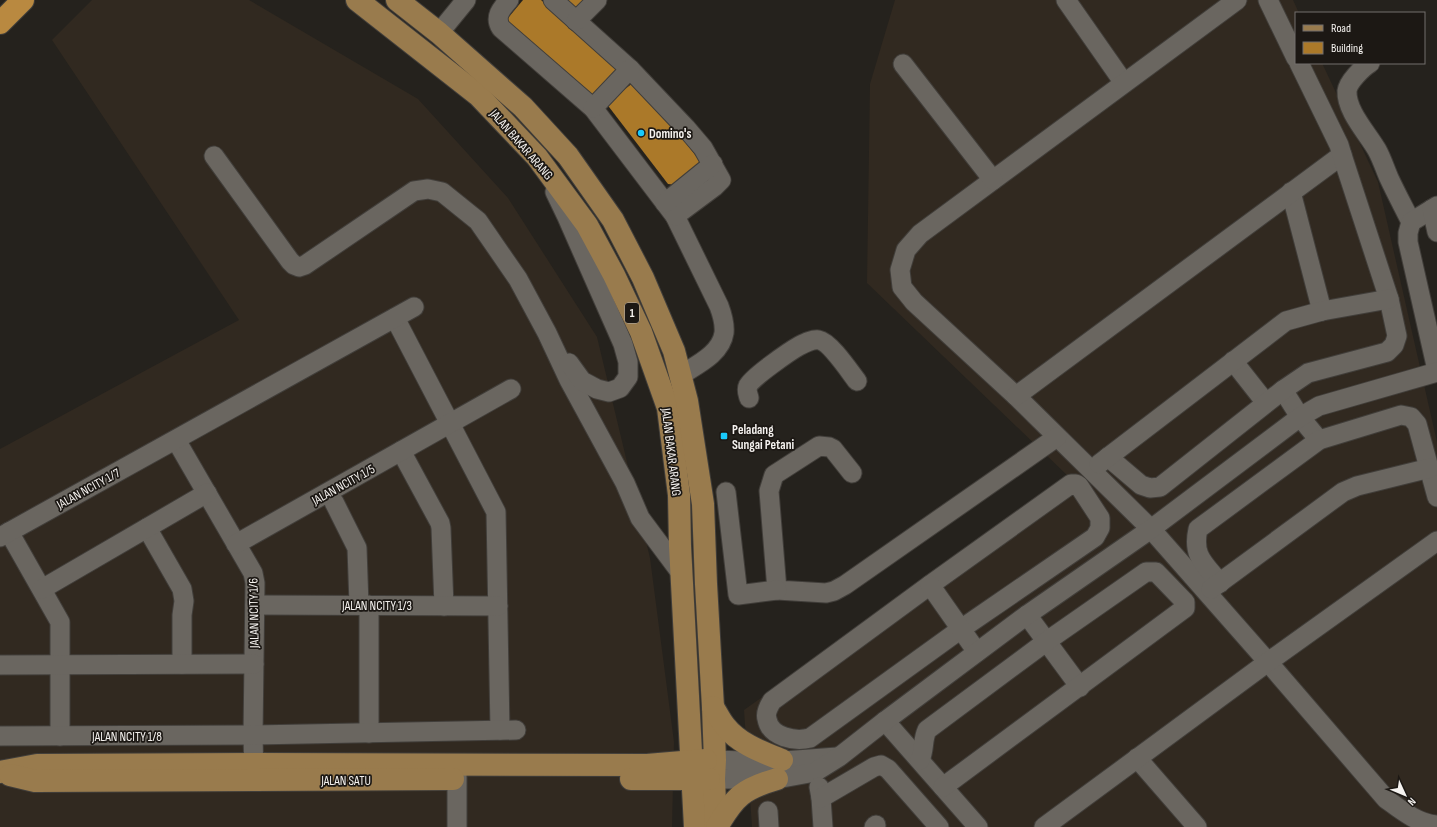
<svg xmlns="http://www.w3.org/2000/svg" width="1437" height="827" viewBox="0 0 1437 827" font-family="'Sofia Sans Condensed',sans-serif">
	<rect width="100%" height="100%" fill="#25221d"/>
	<!-- built -->
	<g fill="#312920">
		<path d="M92,0H249L418,99L508,198L597,337L650,558L674,742L672,827H0V449L239,320L52,40Z"/>
		<path d="M895,0H1293L1299,13H1296V63H1322L1378,182L1437,442V827H752L744,710L1069,477L867,283L870,84Z"/>
	</g>
	<!-- building -->
	<g fill="#ab7929">
		<path d="M523,0H541L622,69L592,104L507,30L508,18Z"/>
		<path d="M566,0H587L576,11Z"/>
		<path d="M637,80L703,165L677,185L668,184L606,103Z"/>
	</g>
	<g fill="none" stroke-linecap="round" stroke-linejoin="round">
		<defs>
			<g id="minor">
				<path d="M509,0C501,9 494,17 501,28L593,108L675,216L719,306C722,314 725,324 724,333C721,354 696,365 681,375"/>
				<path d="M553,0L630,69L686,128L703,148L721,180L714,187L675,216"/>
				<path d="M1066,0L1124,83"/>
				<path d="M1237,0L920,234L906,250L900,270L902,287L914,302L1016,396L1151,529L1268,662L1386,799C1401,810 1418,824 1437,825"/>
				<path d="M1268,0L1296,58"/>
				<path d="M576,21L597,0"/>
				<path d="M439,33L466,0"/>
				<path d="M1370,63C1362,68 1348,82 1347,91C1346,111 1368,134 1377,150C1382,159 1385,169 1389,178C1396,193 1404,208 1411,222"/>
				<path d="M903,64L993,180"/>
				<path d="M593,108L630,69"/>
				<path d="M214,156L290,261L294,265L299,267L305,265L414,191L428,189L442,192L478,221L518,279L547,333L569,380L625,483L640,518L681,573"/>
				<path d="M555,192L567,217L623,344L628,362V377L620,388L609,392L597,389L582,381L569,363"/>
				<path d="M1291,192L1322,311"/>
				<path d="M665,203L713,164"/>
				<path d="M1437,206L1411,222L1408,233V242L1437,370"/>
				<path d="M1432,209L1437,232"/>
				<path d="M395,318L496,512L500,730"/>
				<path d="M1233,361L1266,403"/>
				<path d="M1283,390L1300,417L1319,440"/>
				<path d="M1016,396L1342,155"/>
				<path d="M749,398C748,394 746,390 748,386C751,378 790,351 799,346C805,343 813,339 819,340C830,342 850,372 857,381"/>
				<path d="M176,440L253,573L255,583L253,735L254,779"/>
				<path d="M401,451L440,523L441,528L444,606"/>
				<path d="M1108,457L1141,485L1150,488L1160,487L1283,390L1308,373L1387,352L1394,345L1397,336L1389,299L1342,155L1339,145L1299,63"/>
				<path d="M1099,464L1286,321L1322,311L1389,299"/>
				<path d="M852,473L833,449L829,447L819,446L774,475L769,491L777,590L826,593L834,591L845,585L1057,437"/>
				<path d="M1071,484H1076L1079,486L1100,518V528L1095,537L961,629L810,738C795,742 770,737 767,719C765,713 769,706 772,701L930,585Z"/>
				<path d="M726,492L738,595L777,590"/>
				<path d="M334,502L357,548L359,605"/>
				<path d="M147,528L182,589L184,601L182,615V664"/>
				<path d="M9,532L60,622V736"/>
				<path d="M0,537L414,307"/>
				<path d="M236,544L511,389"/>
				<path d="M1220,583C1204,563 1192,556 1198,529L1319,440L1401,415L1411,417L1417,424L1437,497"/>
				<path d="M930,585L977,652"/>
				<path d="M42,589L207,493"/>
				<path d="M1211,589L1343,492L1357,486L1430,468"/>
				<path d="M255,605L498,606"/>
				<path d="M1027,615L1080,687"/>
				<path d="M0,665L254,664"/>
				<path d="M885,721L978,827"/>
				<path d="M369,733V605"/>
				<path d="M0,736L253,735L516,730"/>
				<path d="M1137,758L1197,827"/>
				<path d="M715,760L770,762L837,757"/>
				<path d="M920,760C925,749 922,741 927,730L1047,641L1146,572H1156L1185,602V608L943,787"/>
				<path d="M714,779H777L815,772L839,757L885,721L1027,615L1151,529L1300,417L1319,406L1437,372"/>
				<path d="M819,787L821,798L823,827"/>
				<path d="M821,798L874,767L881,765L888,769L939,827"/>
				<path d="M768,811L769,827"/>
				<path d="M457,827V764"/>
				<path d="M874,827L876,825"/>
				<path d="M1044,827L1268,662L1437,541"/>
			</g>
			<g id="major">
				<path d="M357,0L478,95L537,157L587,225L614,275L641,332L668,408L679,495L680,546L695,827"/>
				<path d="M397,0L439,33L523,107L568,156L613,220L643,278L674,351L687,401L703,504L706,584L713,707L715,760L714,779L716,827"/>
				<path d="M713,707C717,713 720,720 725,726C739,744 762,752 782,760"/>
				<path d="M0,772L37,765L254,764L647,765L706,760"/>
				<path d="M10,775L35,781L453,779"/>
				<path d="M631,779H709"/>
				<path d="M717,827C735,796 743,789 777,779"/>
			</g>
			<path id="highway" d="M0,23L23,0"/>
		</defs>
		<!-- minor casing -->
		<use href="#minor" stroke="#413e3a" stroke-width="21"/>
		<!-- major casing -->
		<use href="#major" stroke="#413e3a" stroke-width="24"/>
		<!-- highway casing -->
		<use href="#highway" stroke="#413e3a" stroke-width="24"/>
		<!-- minor -->
		<use href="#minor" stroke="#6a6660" stroke-width="19"/>
		<!-- major -->
		<use href="#major" stroke="#997b4d" stroke-width="22"/>
		<!-- highway -->
		<use href="#highway" stroke="#b98940" stroke-width="22"/>
	</g>
	<!-- markers -->
	<g fill="#19cafc" stroke="#1c1814" stroke-width="1.5">
		<circle cx="641" cy="133" r="4"/>
		<rect x="720" y="432" width="8" height="8" rx="2"/>
	</g>
	<g text-anchor="middle" stroke-width="3.5" stroke-linejoin="round" paint-order="stroke">
		<!-- shield labels -->
		<rect fill="#1c1814" stroke="#b4b1ad" stroke-width="1" x="625" y="303" width="14" height="20" rx="3"/>
		<g font-size="12" font-weight="bold" fill="#f5f2ef">
			<text x="632" y="317">1</text>
		</g>
		<!-- poi labels -->
		<g font-size="13" font-weight="bold" fill="#f5f2ef" stroke="#1c1814" text-anchor="start">
			<text x="649" y="138">Domino's</text>
			<text x="732" y="434">Peladang<tspan x="732" dy="15">Sungai Petani</tspan></text>
		</g>
		<!-- street labels -->
		<g font-size="13" fill="#f5f2ef" stroke="#1c1814">
			<text transform="translate(522 144) rotate(49)" y="5">JALAN BAKAR ARANG</text>
			<text transform="translate(672 452) rotate(83)" y="5">JALAN BAKAR ARANG</text>
			<text transform="translate(343 484) rotate(-29)" y="5">JALAN NCITY 1/5</text>
			<text transform="translate(88 488) rotate(-29)" y="5">JALAN NCITY 1/7</text>
			<text x="377" y="610">JALAN NCITY 1/3</text>
			<text transform="translate(253 613) rotate(-91)" y="5">JALAN NCITY 1/6</text>
			<text x="127" y="741">JALAN NCITY 1/8</text>
			<text x="346" y="785">JALAN SATU</text>
		</g>
	</g>
	<!-- legend -->
	<rect x="1295" y="12" width="130" height="52" fill="#1c1814" stroke="#736f6c"/>
	<rect x="1303" y="25" width="20" height="6" fill="#997b4d" stroke="#736f6c"/>
	<text x="1331" y="32" font-size="12" fill="#f5f2ef">Road</text>
	<rect x="1303" y="42" width="20" height="12" fill="#ab7929" stroke="#736f6c"/>
	<text x="1331" y="52" font-size="12" fill="#f5f2ef">Building</text>
	<!-- north arrow -->
	<g transform="translate(1405 795) rotate(134)" stroke="#1c1814" stroke-width="3" paint-order="stroke">
	<path d="M0-3L7 15L0 10L-7 15Z" fill="#f5f2ef"/>
	<text y="-6" font-size="11" font-weight="bold" text-anchor="middle" fill="#f5f2ef">N</text>
	</g>
</svg>
